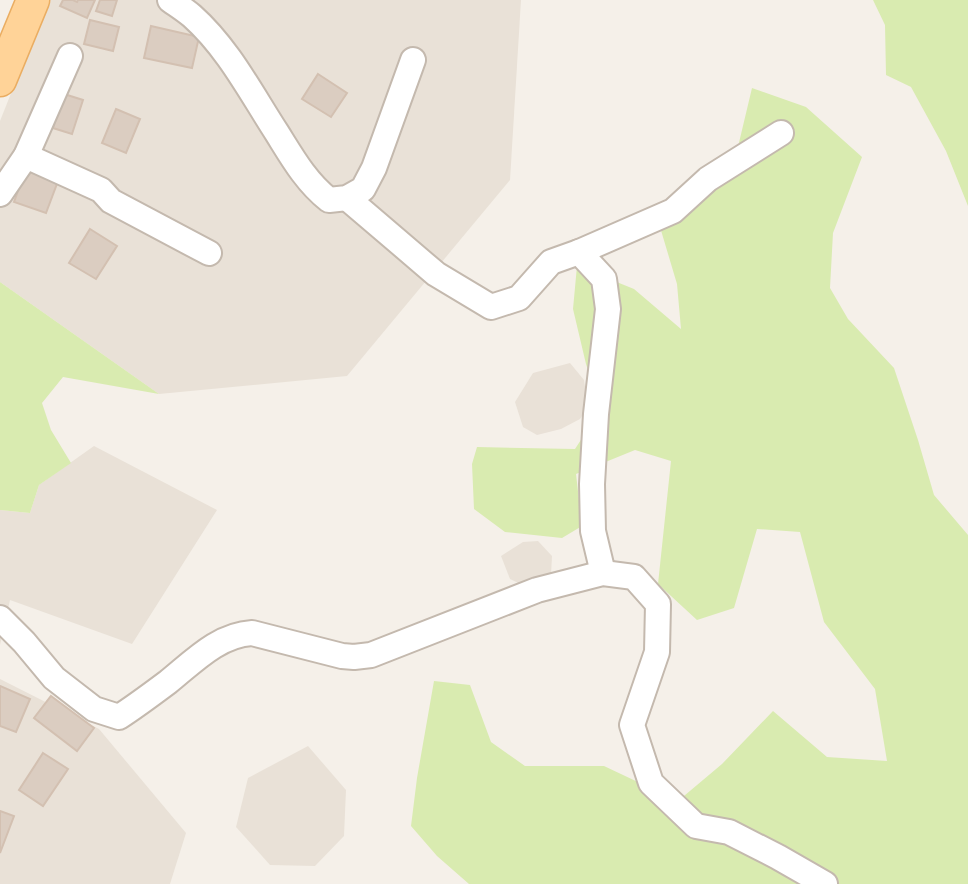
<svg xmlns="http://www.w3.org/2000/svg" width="968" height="884" viewBox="0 0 968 884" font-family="'Public Sans',sans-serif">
	<rect width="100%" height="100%" fill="#f5f0e9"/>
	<!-- residential -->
	<g fill="#e9e1d7">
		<path d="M48,0H521L510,180L347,376L159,394L0,282V121Z"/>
		<path d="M570,363L584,380L588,407L580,419L561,429L537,435L523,427L515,402L533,373Z"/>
		<path d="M94,446L217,510L132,644L10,600L0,645V510L30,513L39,485Z"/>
		<path d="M538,541L552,556L551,575L531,589L510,579L501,556L523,542Z"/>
		<path d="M0,679L99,729L186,833L170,884H0Z"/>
		<path d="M308,746L346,790L344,836L315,866L270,865L236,827L248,778Z"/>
	</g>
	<!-- green -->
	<g fill="#d9ebb0">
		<path d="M873,0H968V206L946,151L911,87L886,75L885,25Z"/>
		<path d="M752,88L806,107L862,157L833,233L830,288L848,319L894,368L918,440L934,495L968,535V884H469L437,856L411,826L417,778L434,681L470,685L491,742L525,766H604L678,801L722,764L773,711L827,757L887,761L875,689L824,622L800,532L757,529L734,608L697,620L658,584L671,461L635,450L576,474L582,526L562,538L505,532L474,509L472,464L477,447L575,449L601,409L586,364L573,309L577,266L634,289L681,329L677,284L660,227L737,151Z"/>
		<path d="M0,282L159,394L63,377L42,403L51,430L71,463L39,485L30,513L0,510Z"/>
	</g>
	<!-- building -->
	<g fill="#dbcdc1" stroke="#d3c0b1" stroke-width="2">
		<path d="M63,0H73L77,2L78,0H95L87,18L60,6Z"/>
		<path d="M100,0H117L112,16L96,11Z"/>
		<path d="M90,20L119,27L113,51L84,44Z"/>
		<path d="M151,26L199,37L192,68L144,58Z"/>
		<path d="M318,74L347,93L331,117L302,99Z"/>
		<path d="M64,94L83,100L72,134L53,128Z"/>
		<path d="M116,109L140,119L126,153L102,143Z"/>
		<path d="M26,169L58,181L46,213L14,202Z"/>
		<path d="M90,229L117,246L96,279L69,263Z"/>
		<path d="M0,686L30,699L16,732L0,726Z"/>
		<path d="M51,696L94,728L77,751L34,718Z"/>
		<path d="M43,753L68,769L43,806L19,790Z"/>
		<path d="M0,811L14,816L0,853Z"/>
	</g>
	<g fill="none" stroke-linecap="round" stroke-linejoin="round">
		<defs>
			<g id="minor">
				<path d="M170,0C177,5 185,10 192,16C228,48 251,93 277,133C292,157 306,182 329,200L347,198L363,189L374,168L413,60"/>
				<path d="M26,156L101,190L111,201L209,253"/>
				<path d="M0,194L26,156L70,56"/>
				<path d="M347,198L436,274L491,307L519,298L551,262L579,252L673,211L708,179L781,133"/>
				<path d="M579,252L604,279L608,309L596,414L592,484L593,531L603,573"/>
				<path d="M0,618L24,642L54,678L94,709L119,717C136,706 152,694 168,682C193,662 218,635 252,633L342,656L354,657L371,655L537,590L603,573L634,577L658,604L657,652L632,725L651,783L696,826L729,832L778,857L825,884"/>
			</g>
			<path id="major" d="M0,80L33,0"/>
		</defs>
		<!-- minor casing -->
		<use href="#minor" stroke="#c4b9ae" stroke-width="28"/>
		<!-- major casing -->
		<use href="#major" stroke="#eaad62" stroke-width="35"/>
		<!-- minor -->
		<use href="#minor" stroke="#fff" stroke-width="24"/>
		<!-- major -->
		<use href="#major" stroke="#ffd398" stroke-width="32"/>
	</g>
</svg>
